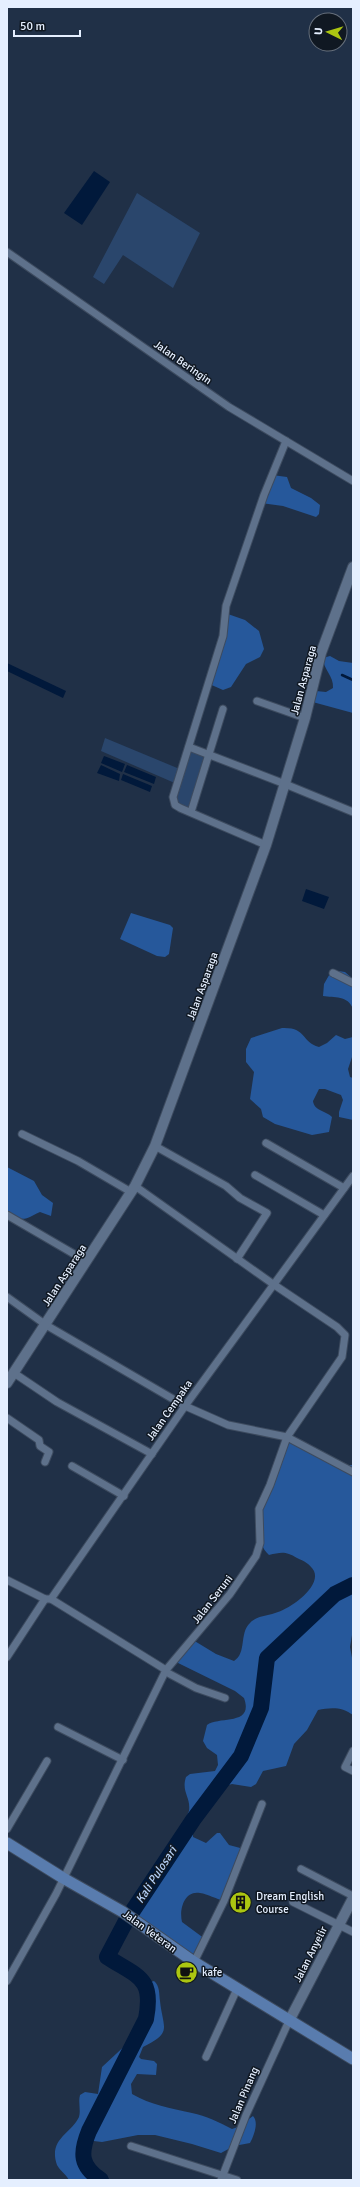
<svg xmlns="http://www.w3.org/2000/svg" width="360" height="2187" viewBox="0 0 360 2187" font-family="Signika,sans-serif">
	<rect width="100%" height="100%" fill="#203047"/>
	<!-- green -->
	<g fill="#2a466c">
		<path d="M137,193L200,233L173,288L123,255L104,284L93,277Z"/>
		<path d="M105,738L182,770L189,747L209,755L191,812L175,805L177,784L101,751Z"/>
	</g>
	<!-- forest -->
	<g fill="#26589b">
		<path d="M272,475L287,477L291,488L311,498L320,505L319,514L316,517L283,506L261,503Z"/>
		<path d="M225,613L245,620L259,631L264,649L260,657L246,664L231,687L223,690L207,683L223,636Z"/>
		<path d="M330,656L339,661L353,663V713L309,701L316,691L326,692L333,688C334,676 323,669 323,658Z"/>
		<path d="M131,913L170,925L173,928L169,954L165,957L157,956L120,939Z"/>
		<path d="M332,970L345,972L353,979V1009C348,995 334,998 323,996L324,984Z"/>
		<path d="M282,1028C307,1027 301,1042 319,1047L327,1043L336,1035L345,1039L353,1037V1054L348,1069L350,1077L353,1078V1120L339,1117V1112L343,1100L341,1095L325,1089H319L313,1101C314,1111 327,1111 332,1117L329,1132L312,1135L275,1124L263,1117L261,1109L250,1099L254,1072L246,1062V1049L251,1038Z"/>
		<path d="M7,1167L34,1181L42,1195L53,1203L51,1216L40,1212C23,1220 26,1221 7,1215Z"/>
		<path d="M287,1437C308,1451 326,1466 353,1465V1629L350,1647L353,1663V1715C343,1707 331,1707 318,1710L307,1730L294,1744L286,1766L263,1771L256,1784L251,1787L232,1784L217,1788L193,1820V1837L206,1843L217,1833H220L229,1845L244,1849L224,1901C216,1899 208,1894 200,1893C184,1890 179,1910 182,1922L205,1939L194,1962L129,1915L171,1853L189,1811C191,1797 181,1792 186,1777L190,1774L215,1771L218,1765L217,1755L207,1748L203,1741L207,1725C220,1716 254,1726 244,1698L235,1691L174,1661L193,1640L216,1654L234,1661C247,1653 239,1633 250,1623C257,1615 269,1616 278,1612C291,1608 321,1587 314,1571C310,1564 304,1561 297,1558C286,1551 281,1552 269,1555C243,1533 277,1464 287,1437Z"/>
		<path d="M154,1981C160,1986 159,1994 160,2001C163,2029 173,2032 143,2047L139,2057L141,2059L154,2061L157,2064L156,2075L137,2074L131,2084L132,2094C151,2105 170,2108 192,2113C206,2116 219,2122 232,2129L238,2127L253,2116C259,2122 254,2136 250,2143L234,2146L221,2153L192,2144L155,2135H138L102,2142L85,2140C77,2160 87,2172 104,2180H69C66,2174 60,2171 57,2165C48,2139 71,2134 79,2117C81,2110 78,2102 80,2095L85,2092L98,2094L102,2067L130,2041L142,2019L145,2011L144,1984Z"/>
	</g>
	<!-- water -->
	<g fill="#01193b">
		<path d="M94,171L110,182L82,225L64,213Z"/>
		<path d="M7,663L66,691L63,698L7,671Z"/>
		<path d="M104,756L125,764L122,772L101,763Z"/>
		<path d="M101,765L120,774L119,781L97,773Z"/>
		<path d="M127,765L156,777L154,784L124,772Z"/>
		<path d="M123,774L152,786L150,792L121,780Z"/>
		<path d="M306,889L329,897L324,909L302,901Z"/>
	</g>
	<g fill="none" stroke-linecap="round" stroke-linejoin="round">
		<!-- stream -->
		<path stroke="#01193b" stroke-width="2.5" d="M342,675L353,680"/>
		<!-- river -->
		<path stroke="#01193b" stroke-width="16" d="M101,2180C80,2166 80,2153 89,2131L146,2019C154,1977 138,1977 107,1957L126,1921L193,1820L241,1756L261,1708L267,1658L335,1594L353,1585"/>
		<defs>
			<g id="street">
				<path d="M7,252L229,407L353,481"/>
				<path d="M257,701L305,718"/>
				<path d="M189,747L285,784L353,812"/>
				<path d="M191,812L223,709"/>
				<path d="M266,845L180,808L175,805L173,797L223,636L226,606L264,495L286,441"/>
				<path d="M333,973L353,983"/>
				<path d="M22,1134L78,1161L131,1192"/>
				<path d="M266,1143L344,1188"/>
				<path d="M155,1146L226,1186L240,1198L267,1213L237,1259"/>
				<path d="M255,1175L324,1215"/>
				<path d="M7,1215L86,1261"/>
				<path d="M7,1297L46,1325L185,1406L228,1425L287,1437L353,1472"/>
				<path d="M14,1373L57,1402L152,1454"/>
				<path d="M7,1418L39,1440L40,1446L49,1452L45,1462"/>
				<path d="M72,1466L124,1496"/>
				<path d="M7,1580L45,1599H51L185,1406L353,1176"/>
				<path d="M51,1599L166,1670"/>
				<path d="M7,1657L45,1599"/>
				<path d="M166,1672L196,1688L225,1698"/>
				<path d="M58,1727L123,1760"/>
				<path d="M353,1751L345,1767L353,1771"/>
				<path d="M7,1829L47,1761"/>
				<path d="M301,1869L353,1896"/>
				<path d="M293,1902L353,1932"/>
				<path d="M194,1962L224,1901L262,1804"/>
				<path d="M7,1981L56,1894L166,1670L230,1594L256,1556L260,1543L259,1509L270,1485L287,1437L342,1357L345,1335L337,1327L273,1284L135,1186"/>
				<path d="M206,2057L237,1989"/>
				<path d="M131,2146L237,2180"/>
				<path d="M221,2180L246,2115L289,2021"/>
			</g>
			<g id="secondary">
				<path d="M7,1383L135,1186L155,1146L266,845L305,718L321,653L353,567"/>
				<path d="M289,2021L353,1898"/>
			</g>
			<path id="primary" d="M7,1843L63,1878L123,1912L194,1962L353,2059"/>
		</defs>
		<!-- street casing -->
		<use href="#street" stroke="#3d4b5f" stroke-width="9"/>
		<!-- secondary casing -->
		<use href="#secondary" stroke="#3d4b5f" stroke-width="12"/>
		<!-- primary casing -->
		<use href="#primary" stroke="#3d4b5f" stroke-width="13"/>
		<!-- street -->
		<use href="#street" stroke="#5e718b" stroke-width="7"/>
		<!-- secondary -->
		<use href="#secondary" stroke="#5e718b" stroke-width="10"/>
		<!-- primary -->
		<use href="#primary" stroke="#597cae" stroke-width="11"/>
	</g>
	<!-- icons -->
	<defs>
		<symbol id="building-disc" viewBox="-11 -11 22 22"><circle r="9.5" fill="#acc611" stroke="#101822"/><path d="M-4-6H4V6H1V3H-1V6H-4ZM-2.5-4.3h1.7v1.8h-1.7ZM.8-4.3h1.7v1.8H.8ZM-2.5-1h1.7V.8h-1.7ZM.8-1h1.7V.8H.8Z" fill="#111"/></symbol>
		<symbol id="cafe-disc" viewBox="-11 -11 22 22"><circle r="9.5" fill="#acc611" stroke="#101822"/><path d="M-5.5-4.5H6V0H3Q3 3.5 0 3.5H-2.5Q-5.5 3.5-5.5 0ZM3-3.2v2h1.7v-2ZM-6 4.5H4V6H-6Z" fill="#111"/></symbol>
	</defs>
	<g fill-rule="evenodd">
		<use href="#building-disc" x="228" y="1890" width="25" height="25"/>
		<use href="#cafe-disc" x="174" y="1960" width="25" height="25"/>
	</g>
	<g text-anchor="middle" stroke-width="3" stroke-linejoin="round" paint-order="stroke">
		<!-- street labels -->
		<g font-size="11" fill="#e5efff" stroke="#101822">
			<text transform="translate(183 362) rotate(35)" y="4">Jalan Beringin</text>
			<text transform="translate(303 680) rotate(-75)" y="4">Jalan Asparaga</text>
			<text transform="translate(202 986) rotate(-70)" y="4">Jalan Asparaga</text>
			<text transform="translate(64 1275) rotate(-57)" y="4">Jalan Asparaga</text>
			<text transform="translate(169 1410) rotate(-55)" y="4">Jalan Cempaka</text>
			<text transform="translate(212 1599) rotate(-52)" y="4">Jalan Seruni</text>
			<text transform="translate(150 1931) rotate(36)" y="4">Jalan Veteran</text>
			<text transform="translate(310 1954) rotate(-63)" y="4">Jalan Anyelir</text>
			<text transform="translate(243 2095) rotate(-67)" y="4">Jalan Pinang</text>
		</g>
		<!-- poi labels -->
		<g font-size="11" fill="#e5efff" stroke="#101822" text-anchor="start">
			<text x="256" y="1900">Dream English<tspan x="256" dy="13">Course</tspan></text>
			<text x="202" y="1976">kafe</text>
		</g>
		<!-- water labels -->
		<g font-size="12" font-style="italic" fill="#b5d0f6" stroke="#101822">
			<text transform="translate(156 1875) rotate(-57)" y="4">Kali Pulosari</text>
		</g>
	</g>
	<!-- border -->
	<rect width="360" height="2187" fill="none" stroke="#e5efff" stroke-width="16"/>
	<!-- north arrow -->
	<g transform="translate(328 32) rotate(275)"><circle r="19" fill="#101822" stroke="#656e7a"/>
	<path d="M0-3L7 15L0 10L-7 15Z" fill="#acc611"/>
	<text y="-6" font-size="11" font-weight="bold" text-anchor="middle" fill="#e5efff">U</text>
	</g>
	<!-- scale -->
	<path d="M14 30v6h66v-6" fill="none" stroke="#e5efff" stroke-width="2"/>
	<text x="20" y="30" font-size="12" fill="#e5efff" stroke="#101822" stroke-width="3" paint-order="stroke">50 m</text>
</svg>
